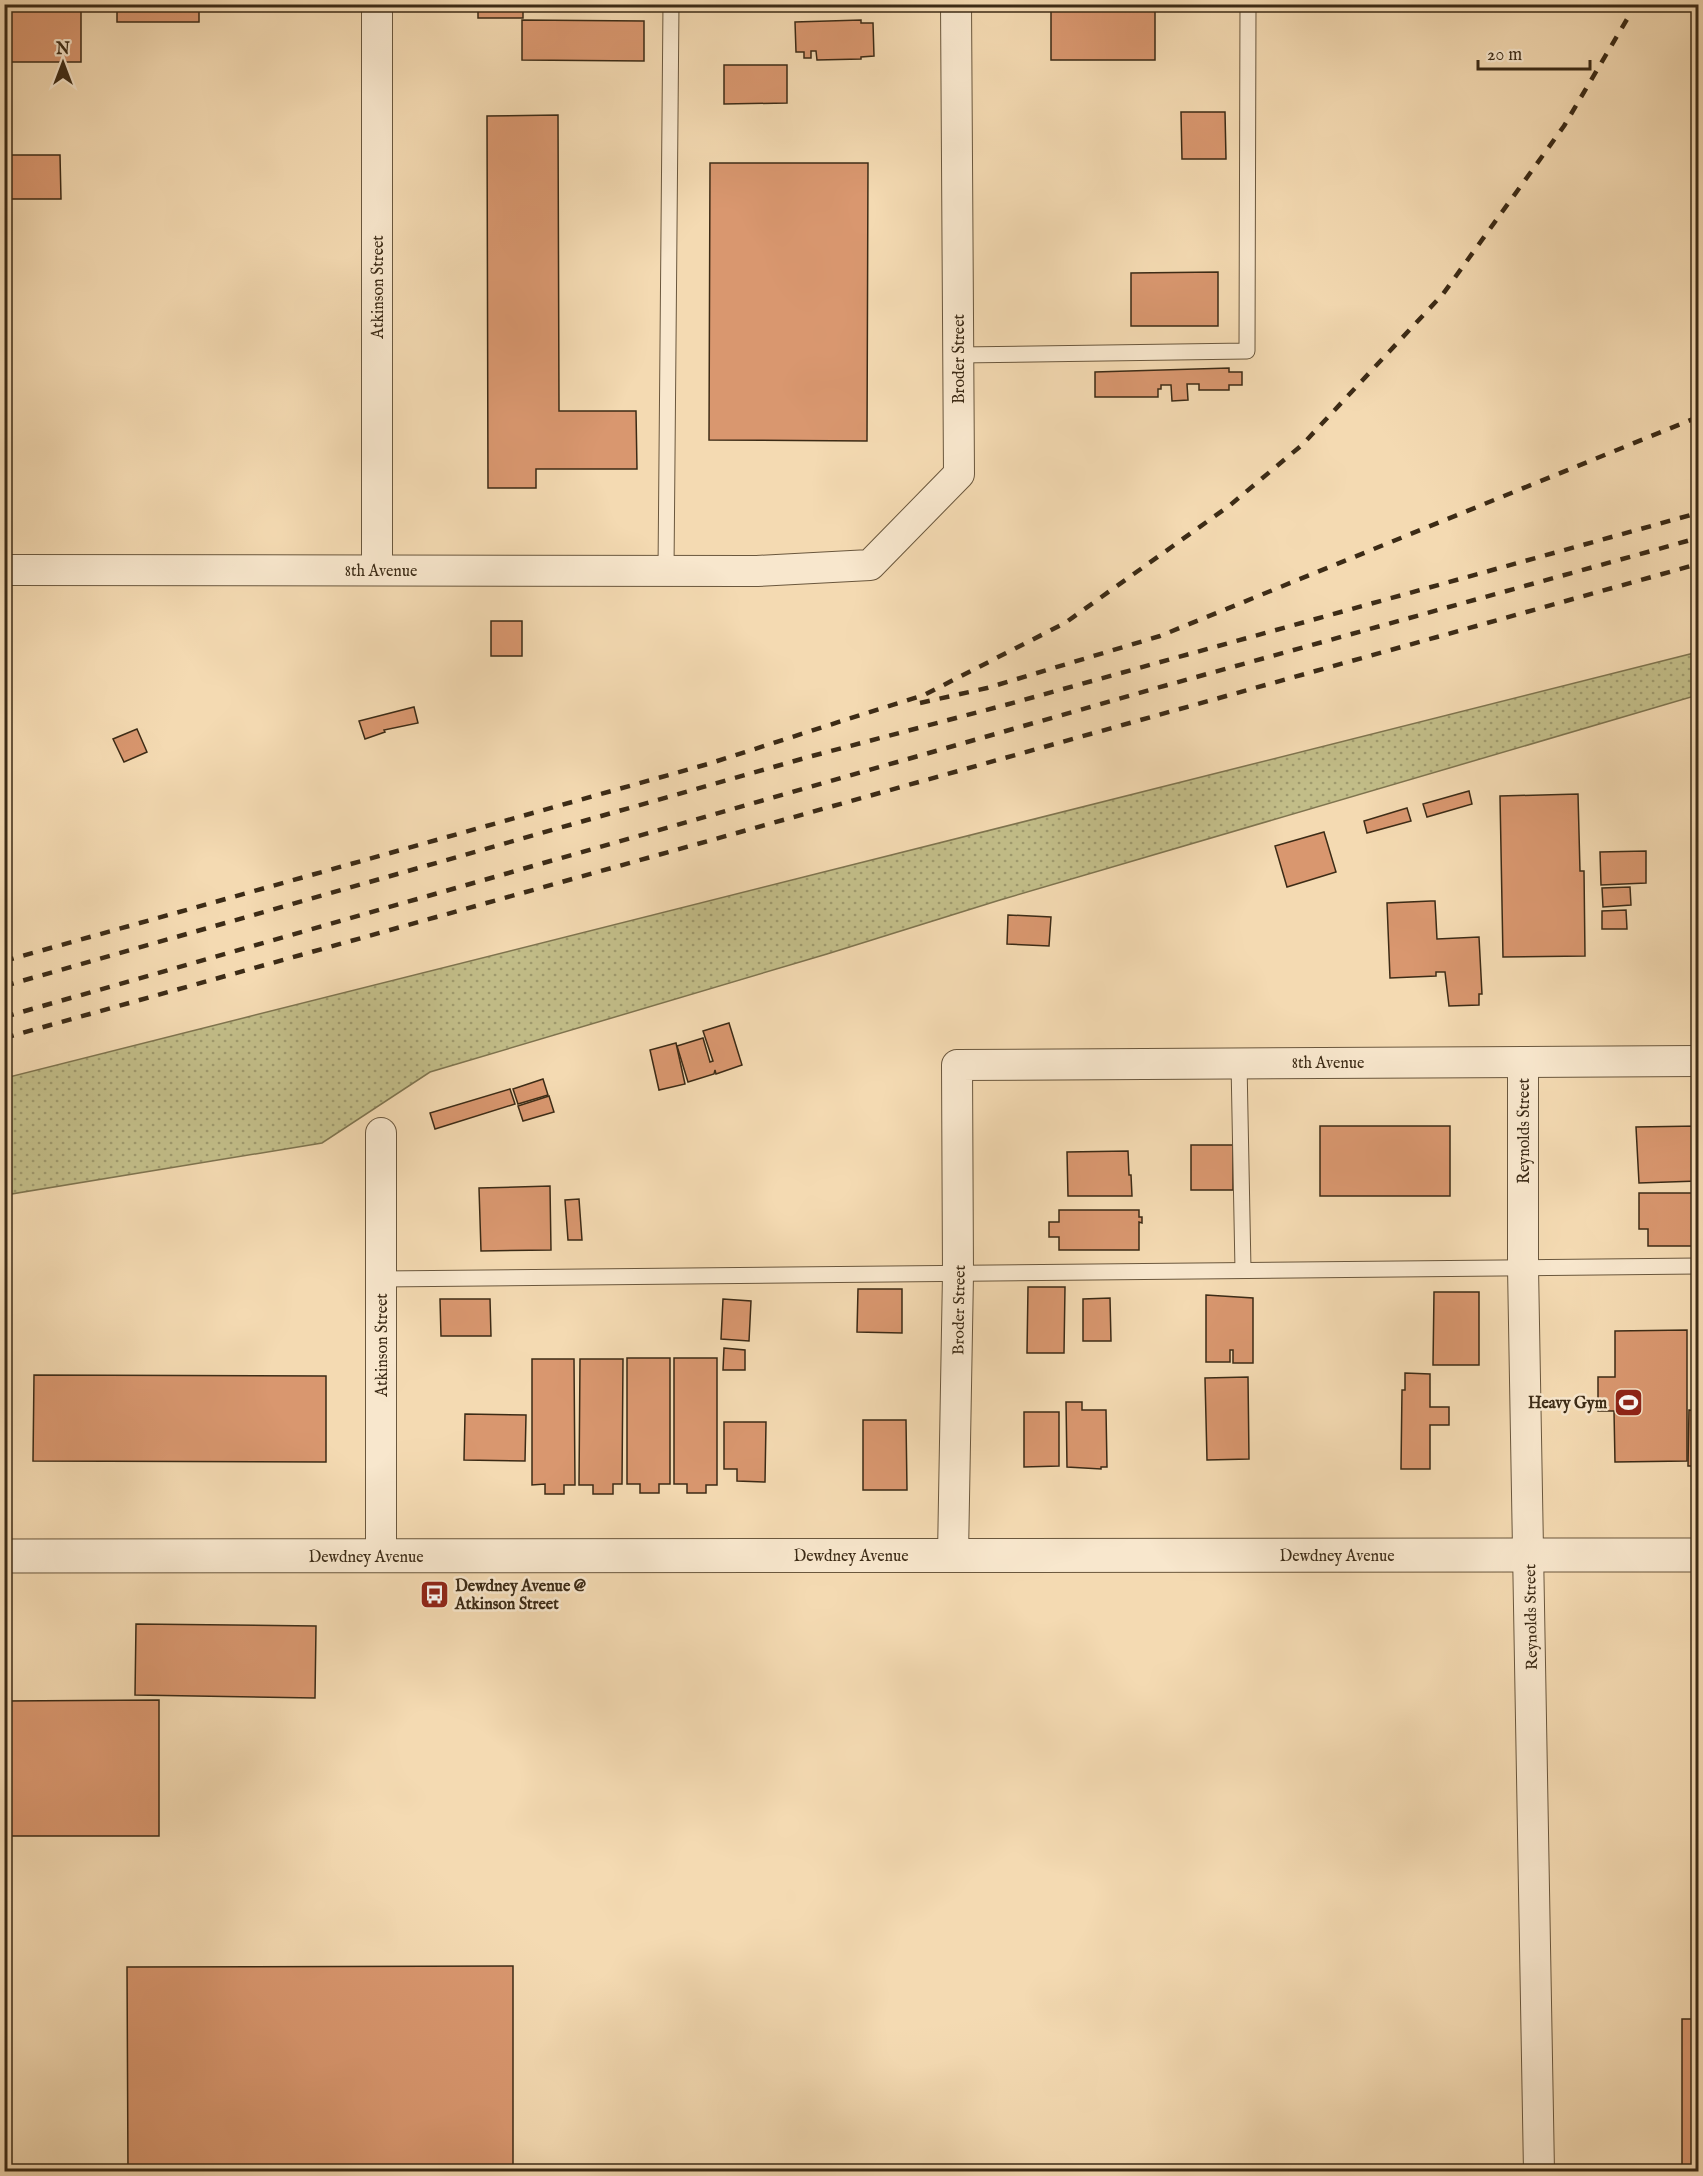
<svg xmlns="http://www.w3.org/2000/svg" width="1703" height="2176" viewBox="0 0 1703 2176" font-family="'IM FELL English',serif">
	<defs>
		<pattern id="grass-dots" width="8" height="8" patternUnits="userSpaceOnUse" patternTransform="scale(1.5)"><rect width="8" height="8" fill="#c2bd88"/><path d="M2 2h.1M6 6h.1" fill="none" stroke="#9f9a6e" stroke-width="1.8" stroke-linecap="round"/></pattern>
	</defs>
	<rect width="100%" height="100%" fill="#f4dab2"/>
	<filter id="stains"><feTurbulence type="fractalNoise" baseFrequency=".00333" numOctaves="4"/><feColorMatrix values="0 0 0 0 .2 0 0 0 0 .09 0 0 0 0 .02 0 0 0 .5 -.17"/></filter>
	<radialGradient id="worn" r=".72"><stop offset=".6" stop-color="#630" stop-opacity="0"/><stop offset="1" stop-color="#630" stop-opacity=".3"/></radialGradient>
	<!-- grass -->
	<path fill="url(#grass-dots)" stroke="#7f744f" stroke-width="1.5" d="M1698,652V695L1000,900L827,954L430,1072L322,1143L5,1195V1078Z"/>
	<!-- building -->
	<g fill="#d9976f" stroke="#3c2b16" stroke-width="1.5">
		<rect x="4" y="4" width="77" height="58"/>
		<rect x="117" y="4" width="82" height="18"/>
		<path d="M478,4H543V10H523V18H478Z"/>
		<rect x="1051" y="8" width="104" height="52"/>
		<path d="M522,20L644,21V61L522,60Z"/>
		<path d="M861,20V23H873L874,56L861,57V59L817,60L816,51H811V58H804V52H796L795,22Z"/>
		<path d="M724,65H787V103L724,104Z"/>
		<path d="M1181,112H1225L1226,159H1182Z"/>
		<path d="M558,115L559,411H636L637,469H536V488H488L487,116Z"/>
		<path d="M4,155H60L61,199H4Z"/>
		<path d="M710,163H868L867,441L709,440Z"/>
		<path d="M1218,272V326H1131V273Z"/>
		<path d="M1229,368V372H1242V385H1229V390H1199V384H1187L1188,400L1172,401L1171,385H1161V389H1158V397H1095V372Z"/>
		<rect x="491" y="621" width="31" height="35"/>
		<path d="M414,707L418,723L384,730L385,732L365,739L359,721Z"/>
		<path d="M137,729L147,752L124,762L113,739Z"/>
		<path d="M1469,791L1472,804L1427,817L1423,804Z"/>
		<path d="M1578,794L1580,871H1584L1585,956L1503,957L1500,796Z"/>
		<path d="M1407,808L1411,821L1367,833L1364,821Z"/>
		<path d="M1324,832L1336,872L1287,887L1275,846Z"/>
		<path d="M1646,851V883L1601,885L1600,852Z"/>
		<path d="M1630,887L1631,905L1603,907L1602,888Z"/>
		<path d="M1431,901H1435L1437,939L1479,937L1482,994H1479V1005L1449,1006L1445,972H1436V976L1390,978L1387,903Z"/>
		<path d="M1626,910L1627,929H1602V911Z"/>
		<path d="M1008,915L1051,917L1049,946L1007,944Z"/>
		<path d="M729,1023L742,1065L716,1074L715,1070L714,1074L688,1082L677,1046L703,1038L710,1062L713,1061L703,1031Z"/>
		<path d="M676,1043L685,1084L659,1090L650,1050Z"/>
		<path d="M543,1079L548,1095L518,1104L513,1089Z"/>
		<path d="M510,1089L515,1104L435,1129L430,1113Z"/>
		<path d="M549,1096L554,1112L523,1121L518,1106Z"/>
		<rect x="1320" y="1126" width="130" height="70"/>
		<path d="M1698,1126V1181L1639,1183L1636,1127Z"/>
		<rect x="1191" y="1145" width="42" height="45"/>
		<path d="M1128,1151L1129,1175H1131L1132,1196H1068L1067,1152Z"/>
		<path d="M550,1186L551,1250L481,1251L479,1188Z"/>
		<path d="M1639,1193H1698V1246H1648V1229H1639Z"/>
		<path d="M579,1199L582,1240H568L565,1200Z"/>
		<path d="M1059,1210H1139V1217H1142V1223L1139,1222V1250H1059V1237H1049V1222H1059Z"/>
		<path d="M1028,1287H1065L1064,1353H1027Z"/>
		<path d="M858,1289H902V1333L857,1332Z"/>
		<path d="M1434,1292H1479V1365H1433Z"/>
		<path d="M1206,1295L1253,1298V1363H1233V1350H1230V1362H1206Z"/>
		<path d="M1110,1298L1111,1341H1083V1299Z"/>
		<path d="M440,1299H490L491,1336H441Z"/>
		<path d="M723,1299L751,1301L749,1341L721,1339Z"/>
		<path d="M1687,1330V1461L1615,1462L1614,1411H1598V1377H1615V1331Z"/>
		<path d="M724,1348L745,1350V1370H723Z"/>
		<path d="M627,1358H670V1484H659V1493H640V1484H627Z"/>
		<path d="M674,1358H717V1485H706V1493H687V1484H674Z"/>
		<path d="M532,1359H574L575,1485H564V1494H545V1484L532,1485Z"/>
		<path d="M580,1359H623L622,1484H613V1494H593V1485H579Z"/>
		<path d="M1405,1373L1430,1374V1407H1449V1425H1430V1469H1401L1402,1390H1405Z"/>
		<path d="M34,1375L326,1376V1462L33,1461Z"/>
		<path d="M1248,1377L1249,1459L1207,1460L1205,1378Z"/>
		<path d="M1066,1402H1082V1410H1106L1107,1467H1101V1469L1067,1467Z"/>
		<path d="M1689,1410L1698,1411V1466H1688Z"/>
		<path d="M1024,1412H1059V1466L1024,1467Z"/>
		<path d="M465,1414L526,1415L525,1461L464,1460Z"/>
		<path d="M863,1420H906L907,1490H863Z"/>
		<path d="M724,1422H766L765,1482L737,1481V1469H724Z"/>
		<path d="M136,1624L316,1626L315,1698L135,1695Z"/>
		<path d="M159,1700V1836H4V1701Z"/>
		<path d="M513,1966V2172H128L127,1967Z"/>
		<rect x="1682" y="2019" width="16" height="153"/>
	</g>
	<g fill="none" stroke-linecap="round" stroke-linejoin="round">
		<defs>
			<g id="service">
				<path d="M958,355L1247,351L1248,4"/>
				<path d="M666,570L671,4"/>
				<path d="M1239,1063L1243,1270"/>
				<path d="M381,1279L1698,1266"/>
			</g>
			<g id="minor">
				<path d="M377,4V570"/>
				<path d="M4,570L757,571L870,565L959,474L956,4"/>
				<path d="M1523,1062V1267L1539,2172"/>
				<path d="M381,1133V1556"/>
				<path d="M953,1555L958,1274L957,1065L1698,1061"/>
			</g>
			<path id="tertiary" d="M4,1556L1698,1555"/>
		</defs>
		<!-- service casing -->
		<use href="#service" stroke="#6a573d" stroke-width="17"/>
		<!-- minor casing -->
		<use href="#minor" stroke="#6a573d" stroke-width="32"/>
		<!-- tertiary casing -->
		<use href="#tertiary" stroke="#6a573d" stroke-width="35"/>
		<!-- service -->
		<use href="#service" stroke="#f8e7cd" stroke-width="15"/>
		<!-- minor -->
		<use href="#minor" stroke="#f8e7cd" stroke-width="30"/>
		<!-- tertiary -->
		<use href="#tertiary" stroke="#f8e7cd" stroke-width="33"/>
		<!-- rail -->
		<g stroke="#3c2b16" stroke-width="4.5" stroke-dasharray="10 10" stroke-linecap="butt">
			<path d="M920,703L987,688L1160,636L1698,417"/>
			<path d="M4,961L708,764L848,719L924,695L1065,623L1229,506L1302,445L1443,294L1564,126L1636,4"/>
			<path d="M4,986L812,756L1009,704L1698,513"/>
			<path d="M4,1017L1153,689L1698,538"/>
			<path d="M4,1038L1698,564"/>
		</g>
	</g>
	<!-- icons -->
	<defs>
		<symbol id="stadium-square" viewBox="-11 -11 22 22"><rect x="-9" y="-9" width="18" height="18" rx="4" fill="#8f2418" stroke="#f8e7cd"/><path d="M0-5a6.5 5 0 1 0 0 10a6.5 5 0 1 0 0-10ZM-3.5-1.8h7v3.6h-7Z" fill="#fff"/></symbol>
		<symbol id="bus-square" viewBox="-11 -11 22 22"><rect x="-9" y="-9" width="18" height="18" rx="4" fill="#8f2418" stroke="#f8e7cd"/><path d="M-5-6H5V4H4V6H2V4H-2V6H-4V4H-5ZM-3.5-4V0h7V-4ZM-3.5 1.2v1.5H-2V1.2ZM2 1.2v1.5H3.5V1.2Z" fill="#fff"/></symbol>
	</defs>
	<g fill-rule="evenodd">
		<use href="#stadium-square" x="1612" y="1386" width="33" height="33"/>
		<use href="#bus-square" x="418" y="1578" width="33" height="33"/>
	</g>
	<g text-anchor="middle" stroke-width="5" stroke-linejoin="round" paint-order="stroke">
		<!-- street labels -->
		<g font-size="16" fill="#3c2b16" stroke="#f8e7cd">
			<text transform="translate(377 287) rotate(-90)" y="6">Atkinson Street</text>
			<text transform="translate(958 359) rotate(-90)" y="6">Broder Street</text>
			<text x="381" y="576">8th Avenue</text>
			<text x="1328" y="1068">8th Avenue</text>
			<text transform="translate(1523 1131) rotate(-90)" y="6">Reynolds Street</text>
			<text transform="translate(958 1310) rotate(-89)" y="6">Broder Street</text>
			<text transform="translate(381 1345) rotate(-90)" y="6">Atkinson Street</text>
			<text x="851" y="1561">Dewdney Avenue</text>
			<text x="1337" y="1561">Dewdney Avenue</text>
			<text x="366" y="1562">Dewdney Avenue</text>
			<text transform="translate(1530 1617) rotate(-91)" y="6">Reynolds Street</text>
		</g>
		<!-- poi labels -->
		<g font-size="16" font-weight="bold" fill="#3c2b16" stroke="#f8e7cd" text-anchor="end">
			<text x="1607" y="1408">Heavy Gym</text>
			<text x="455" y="1591" text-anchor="start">Dewdney Avenue @<tspan x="455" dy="18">Atkinson Street</tspan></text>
		</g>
	</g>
	<!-- margin -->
	<rect width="1703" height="2176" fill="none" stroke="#f4dab2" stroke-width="24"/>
	<rect x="6" y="6" width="1691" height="2164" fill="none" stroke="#3c2b16" stroke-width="3"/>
	<rect x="12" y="12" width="1679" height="2152" fill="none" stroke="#3c2b16" stroke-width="1.5"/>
	<!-- north arrow -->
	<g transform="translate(63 63)" stroke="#f8e7cd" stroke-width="4.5" paint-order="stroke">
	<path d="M0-4.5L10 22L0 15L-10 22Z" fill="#3c2b16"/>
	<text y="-9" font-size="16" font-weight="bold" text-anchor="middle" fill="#3c2b16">N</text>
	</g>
	<!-- scale -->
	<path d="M1478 60v9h112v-9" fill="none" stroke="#3c2b16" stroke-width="3"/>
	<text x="1487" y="60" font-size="18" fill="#3c2b16" stroke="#f8e7cd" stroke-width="4.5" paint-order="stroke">20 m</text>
	<rect width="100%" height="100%" filter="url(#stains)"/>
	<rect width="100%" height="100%" fill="url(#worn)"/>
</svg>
